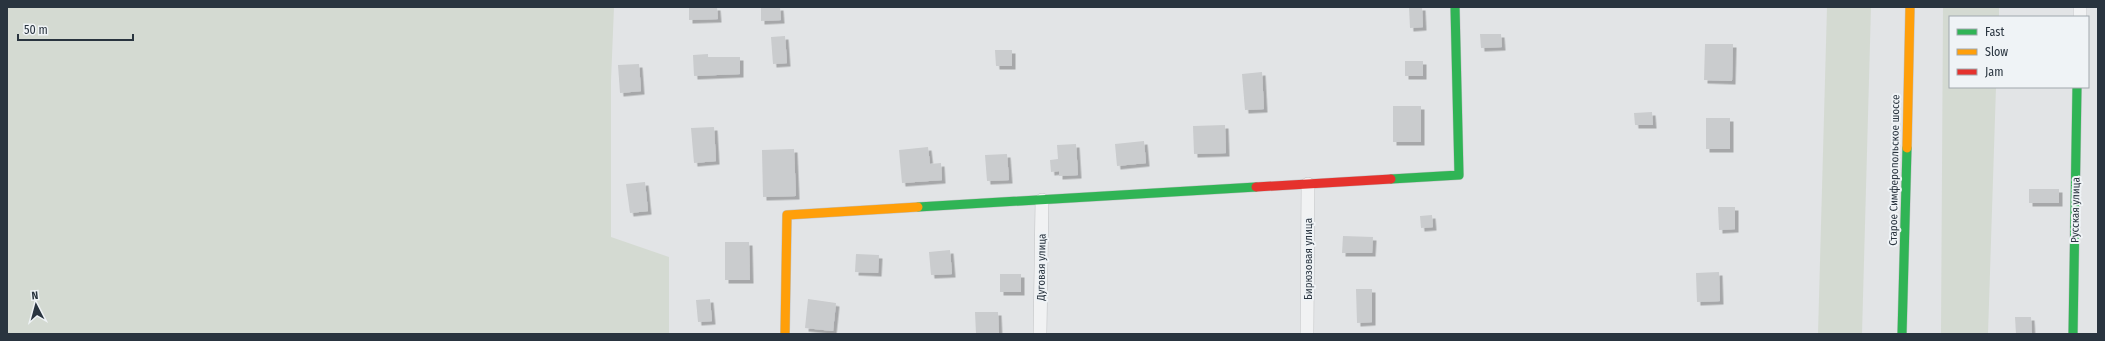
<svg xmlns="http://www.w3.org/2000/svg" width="2105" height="341" viewBox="0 0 2105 341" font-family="'Fira Sans Condensed',sans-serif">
	<defs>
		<filter id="shadow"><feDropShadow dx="3.5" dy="3.5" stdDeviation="0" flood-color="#0004"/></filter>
	</defs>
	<rect width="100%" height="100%" fill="#e2e4e6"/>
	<!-- green -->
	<g fill="#d4dad2">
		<path d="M7,7H614L611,81V237L669,257V334H7Z"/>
		<path d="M1827,7H1871L1862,334H1818Z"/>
		<path d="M1943,7H1999V17H1950V87H1996L1988,334H1941Z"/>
	</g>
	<!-- building -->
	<g fill="#caccce" filter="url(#shadow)">
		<path d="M689,7H717L718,19L689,20Z"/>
		<path d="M780,7L781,20L761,21V8Z"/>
		<path d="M1409,7H1422L1423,27L1410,28Z"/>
		<path d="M1480,34H1501L1502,47L1481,48Z"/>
		<path d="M785,36L787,63L773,64L771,37Z"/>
		<path d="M1705,44H1733L1732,81L1704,80Z"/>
		<path d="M995,50H1012V66H996Z"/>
		<path d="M708,54V57H740V74L694,76L693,55Z"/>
		<rect x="1405" y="61" width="18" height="15"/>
		<path d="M639,64L641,91L620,93L618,65Z"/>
		<path d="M1262,72L1264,109L1245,110L1242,74Z"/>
		<rect x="1393" y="106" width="28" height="36"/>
		<path d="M1652,112L1653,125H1635L1634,113Z"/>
		<rect x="1706" y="118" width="24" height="31"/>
		<path d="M1225,125L1226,153L1194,154L1193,126Z"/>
		<path d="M714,127L716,161L694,163L691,128Z"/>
		<path d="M1144,141L1146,163L1117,166L1115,144Z"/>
		<path d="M1076,144L1078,175L1059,176V171L1051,172L1050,160L1058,159L1057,145Z"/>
		<path d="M928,147L930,164L941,163L942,180L902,183L899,150Z"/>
		<path d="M794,149L796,196L763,197L762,150Z"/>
		<path d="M1007,154L1009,180L987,181L985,155Z"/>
		<path d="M645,182L648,211L630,213L626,184Z"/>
		<rect x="2029" y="189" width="30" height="14"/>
		<path d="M1718,207H1735V229L1719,230Z"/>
		<path d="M1432,215L1433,227L1421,228L1420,216Z"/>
		<path d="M1343,236L1373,237L1372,253H1342Z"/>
		<path d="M725,242H749L750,280H725Z"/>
		<path d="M950,250L952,274L931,275L929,252Z"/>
		<path d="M856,254L879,255L878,273L855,272Z"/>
		<path d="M1719,272L1720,301L1697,302L1696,273Z"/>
		<rect x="1000" y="274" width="21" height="18"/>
		<path d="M1356,289H1372V322L1357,323Z"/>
		<path d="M710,299L712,321L698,322L696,300Z"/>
		<path d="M808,299L836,303L833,331L805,328Z"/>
		<path d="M975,312H998L999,334H976Z"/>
		<path d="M2015,317H2031L2032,334H2016Z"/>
	</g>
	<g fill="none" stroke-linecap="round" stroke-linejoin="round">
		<defs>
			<g id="street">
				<path d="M2080,17V7"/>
				<path d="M1040,334L1042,200"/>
				<path d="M1307,334L1308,184"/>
			</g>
			<g id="fast">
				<path d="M1391,179L1459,175L1455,7"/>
				<path d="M918,207L1256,187"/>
				<path d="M1902,334L1907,148"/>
				<path d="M2073,334L2077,87"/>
			</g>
			<g id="slow">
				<path d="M1907,148L1910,7"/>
				<path d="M785,334L787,215L918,207"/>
			</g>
			<path id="jam" d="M1256,187L1391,179"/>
		</defs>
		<!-- street casing -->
		<use href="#street" stroke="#c0c2c4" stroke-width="14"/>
		<!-- fast casing -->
		<use href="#fast" stroke="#c0c2c4" stroke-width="10"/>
		<!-- slow casing -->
		<use href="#slow" stroke="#c0c2c4" stroke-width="10"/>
		<!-- jam casing -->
		<use href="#jam" stroke="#c0c2c4" stroke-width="10"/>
		<!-- street -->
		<use href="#street" stroke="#f1f2f3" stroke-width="13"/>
		<!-- fast -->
		<use href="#fast" stroke="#30b455" stroke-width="9"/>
		<!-- slow -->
		<use href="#slow" stroke="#ff9f0a" stroke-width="9"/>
		<!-- jam -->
		<use href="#jam" stroke="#e5322d" stroke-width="9"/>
	</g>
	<g text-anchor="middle" stroke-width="4" stroke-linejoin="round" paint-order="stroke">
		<!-- street labels -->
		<g font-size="11" fill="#29343f" stroke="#eff3f6">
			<text transform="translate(1894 170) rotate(-89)" y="4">Старое Симферопольское шоссе</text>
			<text transform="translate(2075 210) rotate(-89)" y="4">Русская улица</text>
			<text transform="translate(1308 259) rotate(-90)" y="4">Бирюзовая улица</text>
			<text transform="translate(1041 267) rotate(-89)" y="4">Дуговая улица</text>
		</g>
	</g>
	<!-- border -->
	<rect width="2105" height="341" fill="none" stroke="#29343f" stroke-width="16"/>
	<!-- legend -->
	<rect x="1949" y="16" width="140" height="72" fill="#eff3f6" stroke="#a0a7ad"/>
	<rect x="1957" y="29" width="20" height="6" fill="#30b455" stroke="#a0a7ad"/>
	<text x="1985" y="36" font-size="12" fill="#29343f">Fast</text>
	<rect x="1957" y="49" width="20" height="6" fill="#ff9f0a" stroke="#a0a7ad"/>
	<text x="1985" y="56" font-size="12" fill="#29343f">Slow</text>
	<rect x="1957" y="69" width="20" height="6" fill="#e5322d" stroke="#a0a7ad"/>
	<text x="1985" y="76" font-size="12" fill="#29343f">Jam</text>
	<!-- north arrow -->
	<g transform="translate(36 305) rotate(354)" stroke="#eff3f6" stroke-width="3" paint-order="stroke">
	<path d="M0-3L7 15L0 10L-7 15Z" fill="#29343f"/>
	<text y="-6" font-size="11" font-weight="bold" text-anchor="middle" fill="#29343f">N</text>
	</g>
	<!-- scale -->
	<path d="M18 34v6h115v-6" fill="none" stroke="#29343f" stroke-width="2"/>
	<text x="24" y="34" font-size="12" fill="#29343f" stroke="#eff3f6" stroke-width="3" paint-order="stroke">50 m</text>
</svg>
